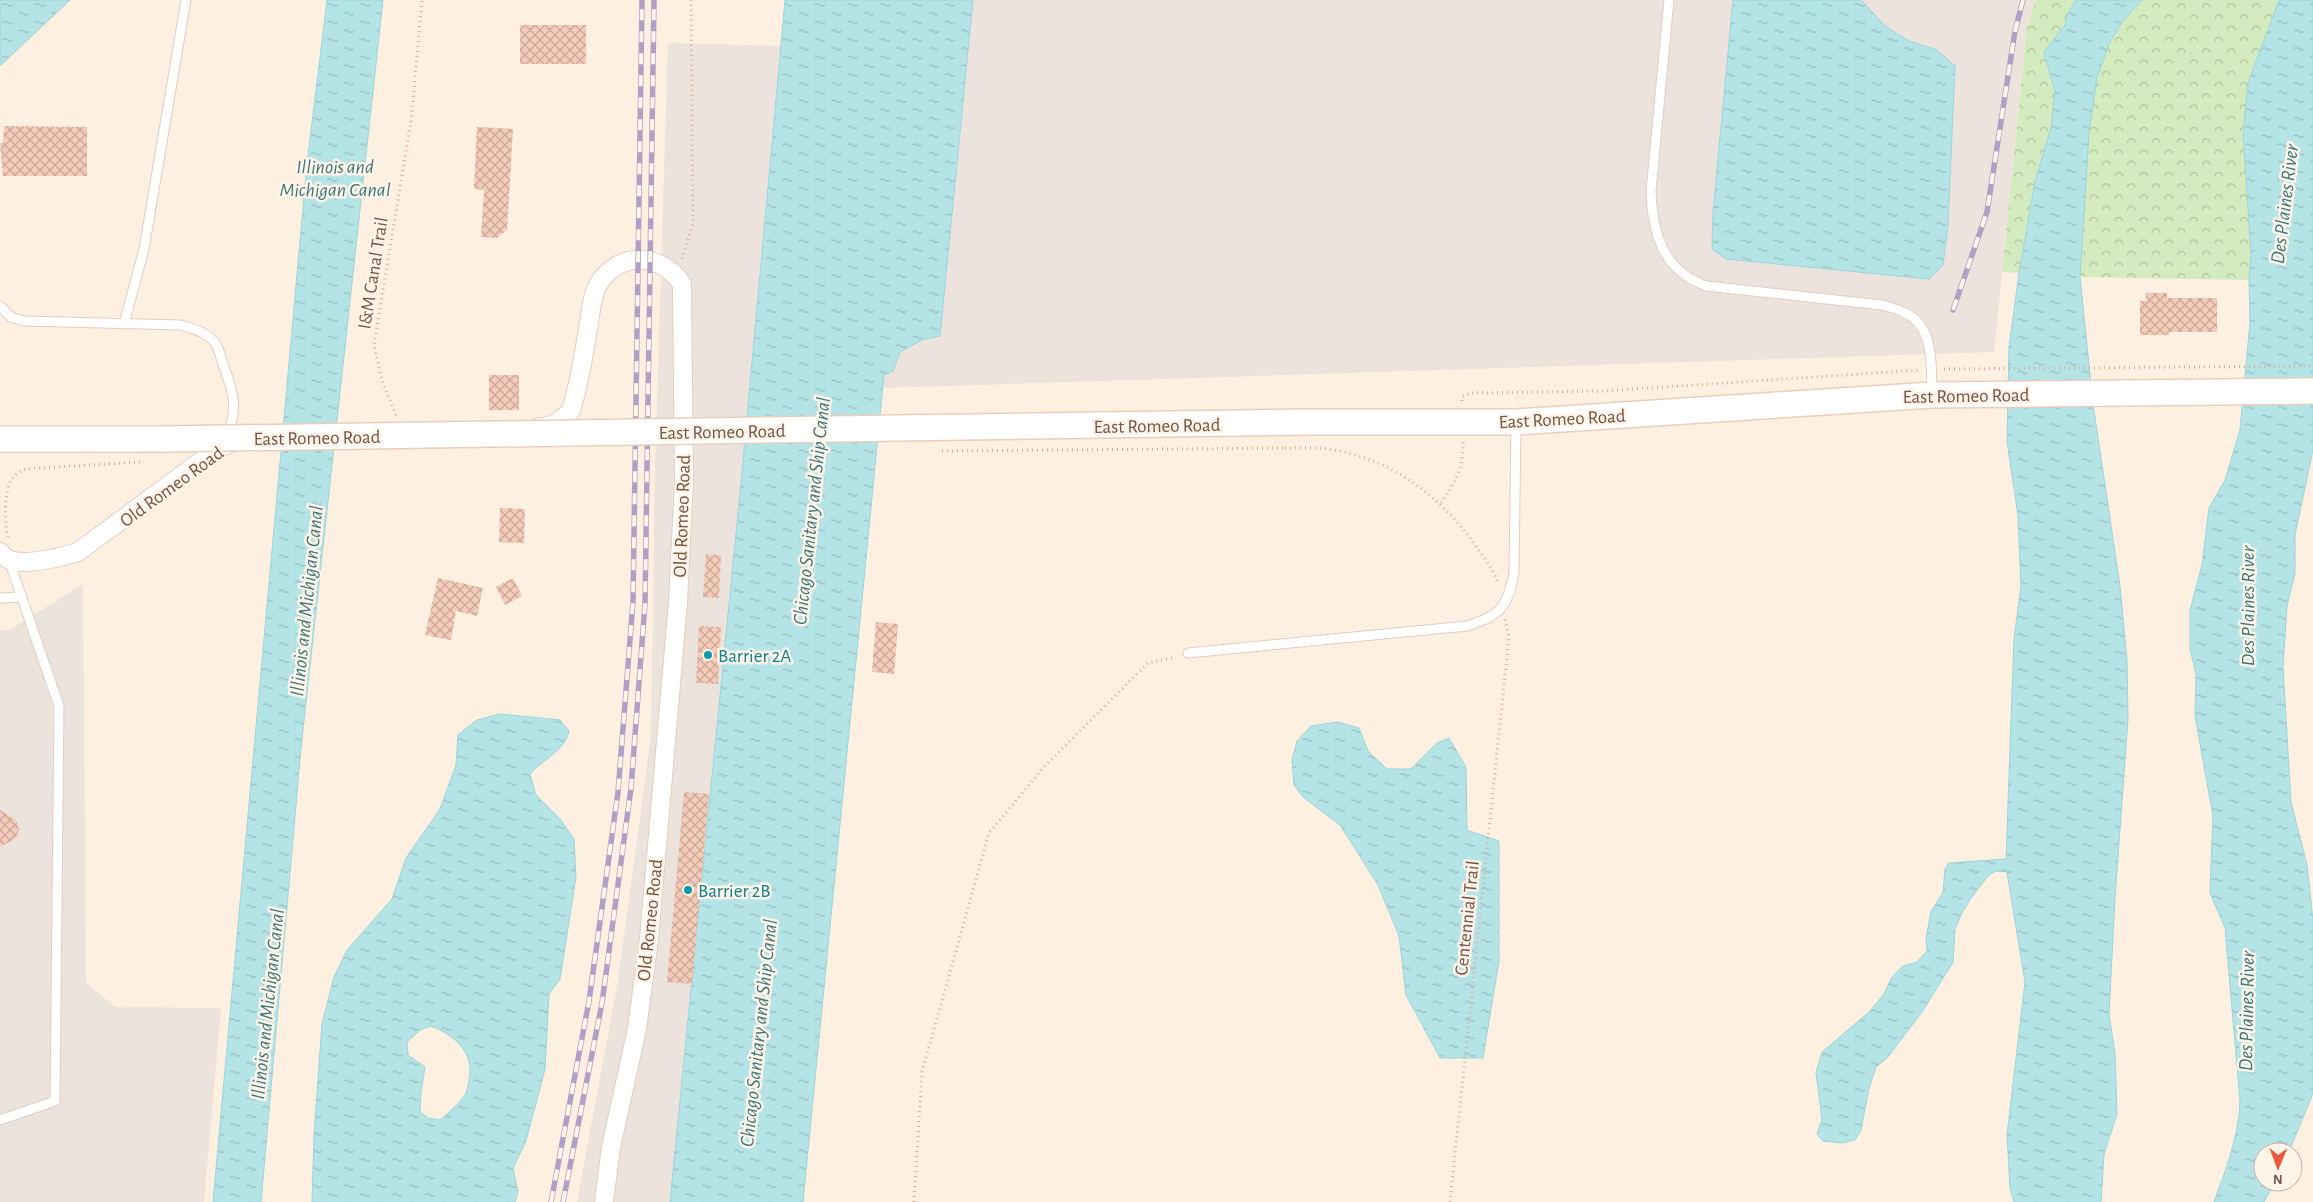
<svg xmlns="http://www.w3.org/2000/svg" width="2313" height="1202" viewBox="0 0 2313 1202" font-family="'Alegreya Sans',sans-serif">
	<defs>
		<pattern id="forest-crowns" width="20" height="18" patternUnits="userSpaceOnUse" patternTransform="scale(1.25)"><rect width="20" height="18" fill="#d4ebbf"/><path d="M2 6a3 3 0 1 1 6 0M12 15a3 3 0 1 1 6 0" fill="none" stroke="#b1c19d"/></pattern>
		<pattern id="water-ripples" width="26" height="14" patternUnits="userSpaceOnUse" patternTransform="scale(1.25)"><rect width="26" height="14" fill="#b5e4e7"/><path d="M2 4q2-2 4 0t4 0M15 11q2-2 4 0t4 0" fill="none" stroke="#98bbbd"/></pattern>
		<pattern id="building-cross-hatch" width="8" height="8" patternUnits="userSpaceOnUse" patternTransform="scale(1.25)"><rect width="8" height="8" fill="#f4cbb8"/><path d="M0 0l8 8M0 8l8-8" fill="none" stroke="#caa797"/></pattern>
	</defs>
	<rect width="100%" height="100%" fill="#fdf0e1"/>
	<!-- industrial -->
	<g fill="#ece3dd">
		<path d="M973,0H2036L2027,29L1994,352L883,388L884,374L893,370L900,352L922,340L940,336Z"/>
		<path d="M668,43L780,46L741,483L670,1202H577L618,981L651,736L655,467Z"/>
		<path d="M83,584L86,983L115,1007L221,1008L204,1202H0V630L8,631Z"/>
	</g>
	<!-- forest -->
	<g fill="url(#forest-crowns)">
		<path d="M2036,0H2076L2067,15L2065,25L2044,52L2055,91L2051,128L2035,181L2019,273L2002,272L2027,29Z"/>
		<path d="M2142,0H2279L2248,83L2243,133L2251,253L2249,280L2080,277L2089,133L2097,77L2109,44L2122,22Z"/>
	</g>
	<!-- water -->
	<g fill="url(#water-ripples)" stroke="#9bd5d9" fill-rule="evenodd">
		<path d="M0,0H70L0,66Z"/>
		<path d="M327,0H383L301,748L261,1202H213L307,164Z"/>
		<path d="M785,0H973L940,336L922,340L900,352L893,371L884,375L803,1202H670L741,483Z"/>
		<path d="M1733,0H1861L1886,27L1909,41L1937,50L1955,66L1948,225L1943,265L1929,279L1726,259L1712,249L1713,212Z"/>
		<path d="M2076,0H2142L2122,22L2109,44L2097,77L2089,133L2080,277L2093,404L2120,586L2127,661L2128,719L2115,898L2109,1014L2115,1053L2117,1114L2104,1154L2101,1202H2014L2010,1188L2007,1135L2025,982L2007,872L1996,871L1989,875L1971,898L1962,913L1955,929L1953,962L1922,1012L1888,1057L1876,1067L1869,1088L1861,1130L1855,1140L1842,1143L1823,1141L1817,1134L1822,1119L1816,1073L1822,1052L1869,1012L1884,994L1892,977L1903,966L1917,962L1927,951L1926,938L1931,912L1943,892L1945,869L1949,863L2006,859L2014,639L2021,586L2018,516L2007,441L2009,347L2019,273L2035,181L2051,128L2055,91L2044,52L2065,25L2067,15Z"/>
		<path d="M2279,0H2313V450L2295,535V573L2287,606L2283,667L2291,802L2307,865L2313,920V1093L2289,1152H2263V1182H2275L2264,1202H2214C2226,1169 2239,1136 2240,1101L2225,928L2210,893L2213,816L2195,716L2196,674L2190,649V610L2202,565L2209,508L2225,480L2240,430L2250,322L2249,280L2251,253L2243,133L2248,83Z"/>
		<path d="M500,714L560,720L569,731C565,751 543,759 530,774L536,795L560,819L574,839L576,877L560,979L549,994L545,1069L526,1141L513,1168L518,1192L515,1202H312L314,1135L322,1024L334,977L347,950L392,899L406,858L440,809L456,765L458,735L477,720ZM431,1026C455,1035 475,1053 469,1081C468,1085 467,1092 465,1095C459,1104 448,1113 440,1120L428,1118L420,1112L421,1092L425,1067L408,1055L407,1042L420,1030Z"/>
		<path d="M1337,722L1359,728L1368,751L1387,769H1411L1437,743L1449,738L1466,767L1467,830L1499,841V961L1483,1058H1440L1406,995L1399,936L1378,885L1340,825L1303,797L1294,785L1292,760L1297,741L1311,726Z"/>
	</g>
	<!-- building -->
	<g fill="url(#building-cross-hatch)">
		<rect x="520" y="25" width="66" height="39"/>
		<path d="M4,126L87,127V176H3L0,143H3Z"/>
		<path d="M477,127L513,129L507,230L497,238L481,237L484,190L474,189Z"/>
		<path d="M2146,293H2167V298H2217V332H2169V335H2140V301H2146Z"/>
		<rect x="489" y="375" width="30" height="35"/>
		<path d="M500,508L525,509L524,543L499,542Z"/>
		<path d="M706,554L721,555L719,598L703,597Z"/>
		<path d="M438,578L483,588L477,616L456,611L451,640L425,635Z"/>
		<path d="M513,578L522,596L505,605L496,587Z"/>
		<path d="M876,622L898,624L894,674L872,672Z"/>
		<path d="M699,626L721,627L718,684L696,683Z"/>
		<path d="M684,792L709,794L692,984L667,982Z"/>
		<path d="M0,810L16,820L19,829L16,838L0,847Z"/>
	</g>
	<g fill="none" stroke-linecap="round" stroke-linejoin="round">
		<defs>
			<g id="lane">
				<path d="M1669,0L1651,191C1652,222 1658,256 1685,275C1691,280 1699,283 1706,286L1882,305C1890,307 1898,309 1905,313C1935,326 1931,367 1932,394"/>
				<path d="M0,306L11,317L24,321L181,325C193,329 206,331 215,343C219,348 221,358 223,364C232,388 240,411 226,435"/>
				<path d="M124,324L144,249L186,0"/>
				<path d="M0,598L22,597"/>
				<path d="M1188,653L1467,626C1501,615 1507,608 1514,573L1516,422"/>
				<path d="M0,1120L55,1101L59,706L9,560"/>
			</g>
			<g id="street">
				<path d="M539,427C554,427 562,420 571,410C580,382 584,352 589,323C591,310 592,294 599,283C609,268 624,259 641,260C657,260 673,270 682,284L684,480L678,602L649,939L637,1029L611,1147L604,1202"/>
				<path d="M0,552C3,555 6,559 10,560C28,566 61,557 78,552L217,449L235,441"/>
			</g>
			<g id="secondary">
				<path d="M1310,422H1516L1932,395L2313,391"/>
				<path d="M0,439H163"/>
			</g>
		</defs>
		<!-- lane casing -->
		<use href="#lane" stroke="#e3cdc0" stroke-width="11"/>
		<!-- street casing -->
		<use href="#street" stroke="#e3cdc0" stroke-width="20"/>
		<!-- secondary casing -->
		<use href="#secondary" stroke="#e9cebc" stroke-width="28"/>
		<!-- path -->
		<g stroke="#d8ae9b" stroke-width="3" stroke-dasharray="1 4" stroke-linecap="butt">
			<path d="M682,259L693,223L691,0"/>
			<path d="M1944,369L2313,366"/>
			<path d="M1462,401V397L1470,393L1603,391L1920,370"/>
			<path d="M396,415L382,381L374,345L411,121L422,0"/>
			<path d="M1285,448C1299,448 1314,447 1327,449C1387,457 1434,491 1470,538C1479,551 1494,568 1498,584"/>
			<path d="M1441,503C1455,483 1464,467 1463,442"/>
			<path d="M8,537C4,527 5,491 10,482C14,475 19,472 25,469L140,462"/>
			<path d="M914,1202L922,1072L989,833L1044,767L1148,663L1176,657"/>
			<path d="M1450,1202L1509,637L1505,619"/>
		</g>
		<!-- lane -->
		<use href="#lane" stroke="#fff" stroke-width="9"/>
		<!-- street -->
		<use href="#street" stroke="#fff" stroke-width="18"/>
		<!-- secondary -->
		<use href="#secondary" stroke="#fff" stroke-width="25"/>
		<defs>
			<g id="rail">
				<path d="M1953,310L1987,212L2015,31L2023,0"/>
				<path d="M551,1202L589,1001L618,792L633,602L642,0"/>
				<path d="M563,1202L602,1003L631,788L645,604L654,0"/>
			</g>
		</defs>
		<!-- rail casing -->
		<use href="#rail" stroke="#b1a0c6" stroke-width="5.5"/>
		<!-- rail -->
		<use href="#rail" stroke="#fff4e8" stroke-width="4" stroke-dasharray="11" stroke-linecap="butt"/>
		<defs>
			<path id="secondary-bridge" d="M163,439L1310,422"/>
		</defs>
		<!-- secondary-bridge casing -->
		<use href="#secondary-bridge" stroke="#e9cebc" stroke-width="28" stroke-linecap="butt"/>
		<!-- path-bridge -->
		<path stroke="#d8ae9b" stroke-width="3" stroke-dasharray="1 4" stroke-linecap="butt" d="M942,451L1285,448"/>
		<!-- secondary-bridge -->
		<use href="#secondary-bridge" stroke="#fff" stroke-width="25"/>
	</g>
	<!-- markers -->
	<g fill="#0f9aa8" stroke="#fff4e8" stroke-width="2">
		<circle cx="708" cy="655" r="5"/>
		<circle cx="688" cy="890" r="5"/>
	</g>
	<g text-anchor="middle" stroke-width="5" stroke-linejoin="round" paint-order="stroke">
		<!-- street labels -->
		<g font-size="19" fill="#755447" stroke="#fff4e8">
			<text transform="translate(372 273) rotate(-81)" y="7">I&amp;M Canal Trail</text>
			<text transform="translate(1966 395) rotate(-1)" y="7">East Romeo Road</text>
			<text transform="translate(1562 418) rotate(-3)" y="7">East Romeo Road</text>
			<text transform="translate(1157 425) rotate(-1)" y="7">East Romeo Road</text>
			<text transform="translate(722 431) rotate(-1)" y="7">East Romeo Road</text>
			<text transform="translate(317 437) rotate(-1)" y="7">East Romeo Road</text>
			<text transform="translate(171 486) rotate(-36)" y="7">Old Romeo Road</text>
			<text transform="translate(681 516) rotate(-88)" y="7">Old Romeo Road</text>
			<text transform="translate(1466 918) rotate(-84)" y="7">Centennial Trail</text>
			<text transform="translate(649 920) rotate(-84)" y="7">Old Romeo Road</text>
		</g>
		<!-- culture labels -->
		<g font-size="19" fill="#0d838f" stroke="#fff4e8" text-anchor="start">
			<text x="718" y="662">Barrier 2A</text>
			<text x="698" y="897">Barrier 2B</text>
		</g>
		<!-- water labels -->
		<g font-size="20" font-style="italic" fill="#3a767c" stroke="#fff4e8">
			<text x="335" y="173">Illinois and<tspan x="335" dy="23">Michigan Canal</tspan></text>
			<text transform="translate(2284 204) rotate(-83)" y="7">Des Plaines River</text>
			<text transform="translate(811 511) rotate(-84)" y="7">Chicago Sanitary and Ship Canal</text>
			<text transform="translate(306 601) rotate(-84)" y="7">Illinois and Michigan Canal</text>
			<text transform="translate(2247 606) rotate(-90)" y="7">Des Plaines River</text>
			<text transform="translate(267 1004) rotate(-84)" y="7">Illinois and Michigan Canal</text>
			<text transform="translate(2246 1011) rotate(-89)" y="7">Des Plaines River</text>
			<text transform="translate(758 1033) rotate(-84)" y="7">Chicago Sanitary and Ship Canal</text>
		</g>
	</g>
	<!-- north arrow -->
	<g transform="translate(2278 1167) rotate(181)"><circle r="24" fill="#fff4e8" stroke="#c8b4a8"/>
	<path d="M0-4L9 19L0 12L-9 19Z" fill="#ec5941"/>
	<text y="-8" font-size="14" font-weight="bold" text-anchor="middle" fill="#755447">N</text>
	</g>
</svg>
